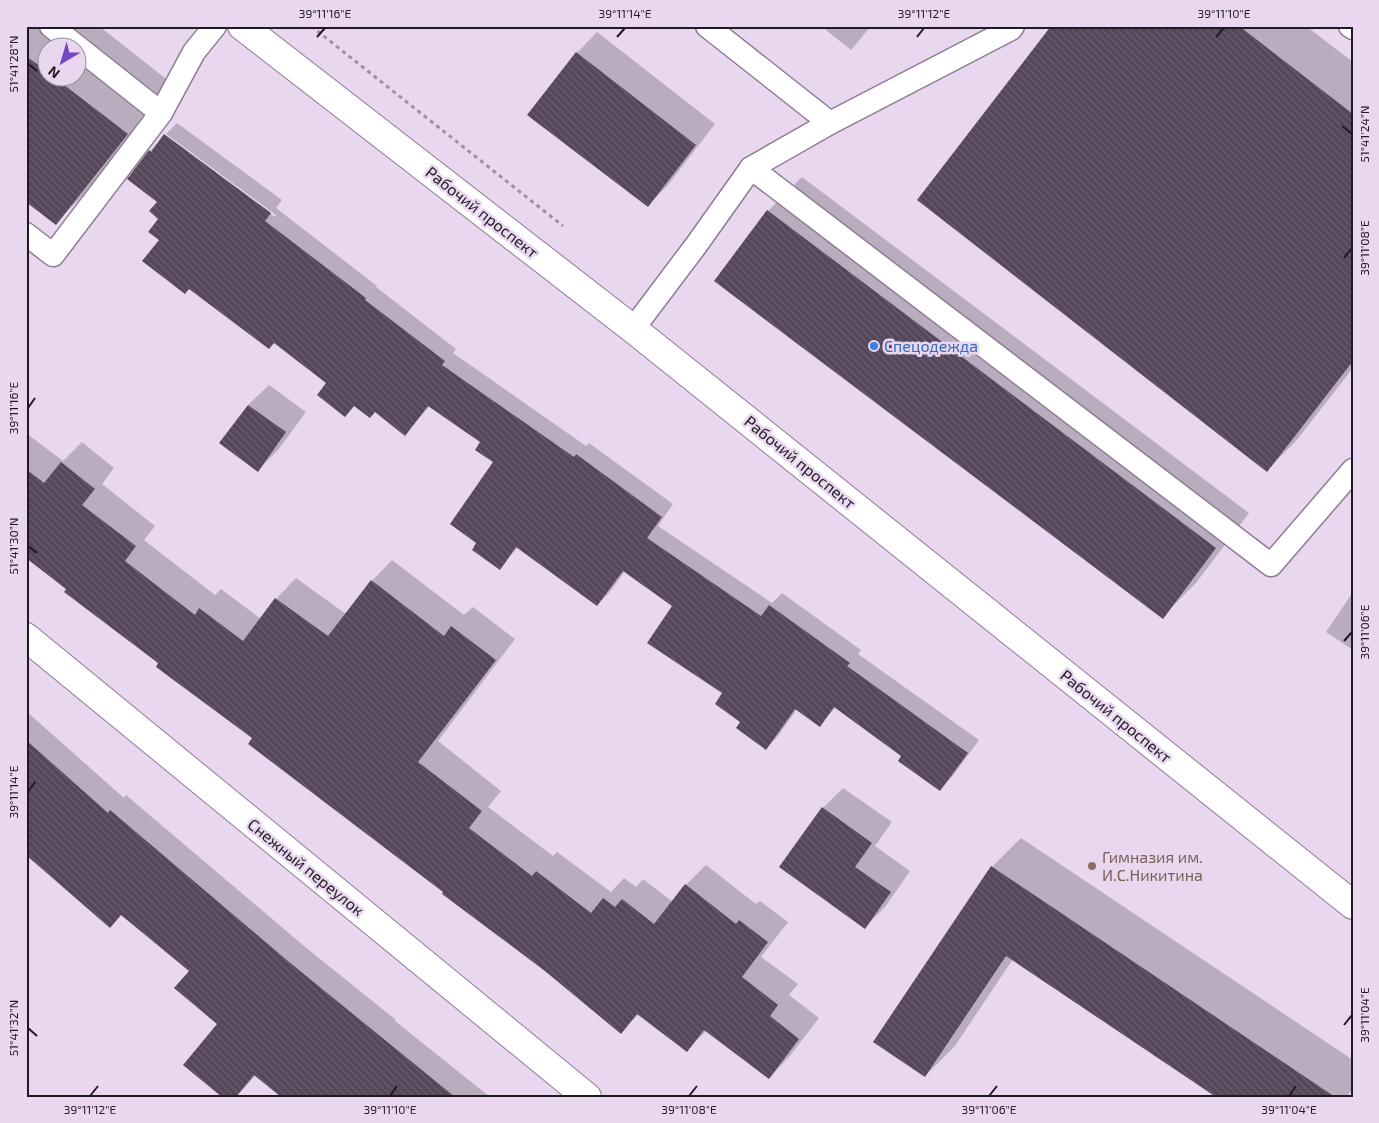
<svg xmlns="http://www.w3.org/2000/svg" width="1379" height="1123" viewBox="0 0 1379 1123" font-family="'Exo 2',sans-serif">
	<defs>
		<pattern id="building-back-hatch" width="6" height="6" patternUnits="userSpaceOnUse" patternTransform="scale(1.25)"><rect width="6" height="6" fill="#55465a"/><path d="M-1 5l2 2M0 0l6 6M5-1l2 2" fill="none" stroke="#6a5d6e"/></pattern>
	</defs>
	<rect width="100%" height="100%" fill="#e9d7ef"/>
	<!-- shadow -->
	<g fill="#0003" fill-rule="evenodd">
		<path d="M26,26H99L175,86L104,175L55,223L26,201ZM48,48H78V78H48Z"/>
		<path d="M821,26H871L851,50Z"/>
		<path d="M1053,26H1306L1353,62V368L1296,441L1267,470Z"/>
		<path d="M597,32L715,124L668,185L648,205L577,53Z"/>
		<path d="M177,123L282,200L276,208L377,286L376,287L456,349L453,353L586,446L589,443L673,504L658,526L772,603L782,593L861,650L858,654L979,740L952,777L940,789L903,756L836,707L820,725L797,709L778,736L766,748L742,722L724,693L674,606L625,571L609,593L597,605L518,547L500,568L478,543L495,462L482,441L430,406L405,434L375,411L355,405L345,415L328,382L160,218L150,151L165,135L275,217L276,215L166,134Z"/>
		<path d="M802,177L1249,513L1196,583L1162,617L715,281L768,211Z"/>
		<path d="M269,385L306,412L278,450L258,470L248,405Z"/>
		<path d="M26,433L63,461L82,442L114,468L102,484L155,526L144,540L215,595L221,589L261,619L276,599L296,578L346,614L372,581L392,560L464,615L473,607L515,639L438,741L501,791L488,807L553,856L557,852L611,892L624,878L636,887L643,879L673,902L686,885L706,865L756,904L760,901L788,922L761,957L798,984L789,995L819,1018L789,1057L769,1078L706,1031L687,1050L639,1014L621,1032L26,557Z"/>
		<path d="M1353,592V650L1326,632Z"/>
		<path d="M26,711L124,798L126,795L304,946L396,1020L395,1021L490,1097H362L256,1075L236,1097L219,1024L190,971L122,914L110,926L26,854Z"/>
		<path d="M843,788L892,822L875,846L910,871L885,907L865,927L823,808Z"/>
		<path d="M1021,838L1353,1060V1088L1347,1097H1211L1213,1093L1013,959L955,1046L925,1076L992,867Z"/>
	</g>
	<!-- building -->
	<g fill="url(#building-back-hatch)">
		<path d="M1051,26H1239L1353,114V361L1267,472L917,200Z"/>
		<path d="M576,52L696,145L648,207L527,115Z"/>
		<path d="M26,56L48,72V78H55L128,134L56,225L26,202Z"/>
		<path d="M164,134L271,213L265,221L366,298L365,300L445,361L442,365L574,457L576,454L662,517L647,538L761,616L769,605L850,663L847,666L968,753L940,791L898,761L901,756L834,707L820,727L795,709L766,750L736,728L740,722L715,704L722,693L647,643L672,606L623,571L597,606L516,547L500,570L472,550L476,543L450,524L493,462L475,450L480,442L428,406L405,436L375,412L370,418L354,406L345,417L317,395L326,383L274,343L269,349L189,289L185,294L142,261L159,240L148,232L158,219L149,211L157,202L127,179L149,150L151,152Z"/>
		<path d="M767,210L1216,548L1163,619L714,281Z"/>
		<path d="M248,405L286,432L258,472L219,443Z"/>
		<path d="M61,462L95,489L82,505L136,546L125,561L195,615L199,608L243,641L275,598L328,636L371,580L444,636L451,626L496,660L418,762L482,811L469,828L532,876L536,871L591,913L603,898L615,907L622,899L654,924L685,884L736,924L739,920L768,942L742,977L778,1005L770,1016L799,1039L769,1079L704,1030L687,1052L637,1014L621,1034L545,971L442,894L443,892L248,744L252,738L156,667L158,663L64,592L66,589L26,558V469L44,483Z"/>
		<path d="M26,740L108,813L110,810L289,962L455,1097H281L254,1075L236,1097H222L183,1065L217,1024L174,988L189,971L121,915L110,928L26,855Z"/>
		<path d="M822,807L872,843L855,867L891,892L865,929L779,867Z"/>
		<path d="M991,866L1335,1097H1216L1006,956L925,1077L873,1042Z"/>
	</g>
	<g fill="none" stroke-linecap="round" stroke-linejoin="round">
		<defs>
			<g id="service">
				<path d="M51,26L161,113"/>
				<path d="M707,26L830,123"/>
				<path d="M1350,26L1353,28"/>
				<path d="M751,168L830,123L1011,29L1013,26"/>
				<path d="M26,234L53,255L161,113L194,52L215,26"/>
				<path d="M633,329L697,244L751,168L1271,565L1353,470"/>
			</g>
			<path id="minor" d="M26,637L587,1097"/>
			<path id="tertiary" d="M242,26L633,329L1353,905"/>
		</defs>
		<!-- service casing -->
		<use href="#service" stroke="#8d7c92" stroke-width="25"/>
		<!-- minor casing -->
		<use href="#minor" stroke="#8d7c92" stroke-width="30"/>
		<!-- tertiary casing -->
		<use href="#tertiary" stroke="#8d7c92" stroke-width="30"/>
		<!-- path -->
		<path stroke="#9e90a3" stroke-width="3" stroke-dasharray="4 4" stroke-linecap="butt" d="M311,26L563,226"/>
		<!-- service -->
		<use href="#service" stroke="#fff" stroke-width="22"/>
		<!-- minor -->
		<use href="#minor" stroke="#fff" stroke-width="28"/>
		<!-- tertiary -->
		<use href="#tertiary" stroke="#fff" stroke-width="28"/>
	</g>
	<!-- ticks -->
	<path fill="none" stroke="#201922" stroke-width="2" d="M317,37L325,28M617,37L625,28M917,37L924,28M1216,37L1224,28M28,64L37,71M1342,126L1352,134M1344,258L1352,248M28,408L35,398M28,546L37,553M1344,641L1352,632M28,792L35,782M1344,1025L1352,1015M28,1028L37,1036M90,1096L98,1086M390,1096L397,1086M689,1096L697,1086M989,1096L997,1086M1289,1096L1296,1086"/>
	<!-- markers -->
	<circle fill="#3f7fe0" stroke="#e9d7ef" stroke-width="2" cx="874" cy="346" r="5"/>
	<circle fill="#8d6e63" stroke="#e9d7ef" stroke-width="2" cx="1092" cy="866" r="5"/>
	<g text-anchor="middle" stroke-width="5" stroke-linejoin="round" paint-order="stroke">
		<!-- street labels -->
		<g font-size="16" fill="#201922" stroke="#e9d7ef">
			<text transform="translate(482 212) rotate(38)" y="6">Рабочий проспект</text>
			<text transform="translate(800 462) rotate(39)" y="6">Рабочий проспект</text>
			<text transform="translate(1116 716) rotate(39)" y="6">Рабочий проспект</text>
			<text transform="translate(306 867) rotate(39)" y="6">Снежный переулок</text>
		</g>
		<!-- shop labels -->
		<g font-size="16" fill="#366cbe" stroke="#e9d7ef" text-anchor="start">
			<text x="884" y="352">Спецодежда</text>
		</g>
		<!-- education labels -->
		<g font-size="16" fill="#785e54" stroke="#e9d7ef" text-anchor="start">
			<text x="1102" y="863">Гимназия им.<tspan x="1102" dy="18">И.С.Никитина</tspan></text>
		</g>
	</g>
	<!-- border -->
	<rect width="1379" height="1123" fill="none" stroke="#e9d7ef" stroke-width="55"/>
	<!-- north arrow -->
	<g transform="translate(62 62) rotate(218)"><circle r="24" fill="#e9d7ef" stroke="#998b9d"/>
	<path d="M0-4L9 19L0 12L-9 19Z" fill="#7348c1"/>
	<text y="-8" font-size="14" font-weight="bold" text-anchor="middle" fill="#201922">N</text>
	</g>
	<rect x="28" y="28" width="1324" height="1068" fill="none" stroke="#201922" stroke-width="2"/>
	<g font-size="12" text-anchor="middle" fill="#201922">
		<text x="325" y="18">39°11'16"E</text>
		<text x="625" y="18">39°11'14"E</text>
		<text x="924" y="18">39°11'12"E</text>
		<text x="1224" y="18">39°11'10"E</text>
		<text transform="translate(14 64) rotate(-90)" y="4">51°41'28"N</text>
		<text transform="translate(1365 134) rotate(-90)" y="4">51°41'24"N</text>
		<text transform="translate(1365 248) rotate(-90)" y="4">39°11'08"E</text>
		<text transform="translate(14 408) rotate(-90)" y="4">39°11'16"E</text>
		<text transform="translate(14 546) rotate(-90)" y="4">51°41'30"N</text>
		<text transform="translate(1365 632) rotate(-90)" y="4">39°11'06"E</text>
		<text transform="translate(14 792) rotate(-90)" y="4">39°11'14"E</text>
		<text transform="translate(1365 1015) rotate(-90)" y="4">39°11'04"E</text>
		<text transform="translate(14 1028) rotate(-90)" y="4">51°41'32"N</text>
		<text x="90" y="1114">39°11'12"E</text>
		<text x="390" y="1114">39°11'10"E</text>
		<text x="689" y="1114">39°11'08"E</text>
		<text x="989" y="1114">39°11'06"E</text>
		<text x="1289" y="1114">39°11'04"E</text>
	</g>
</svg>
